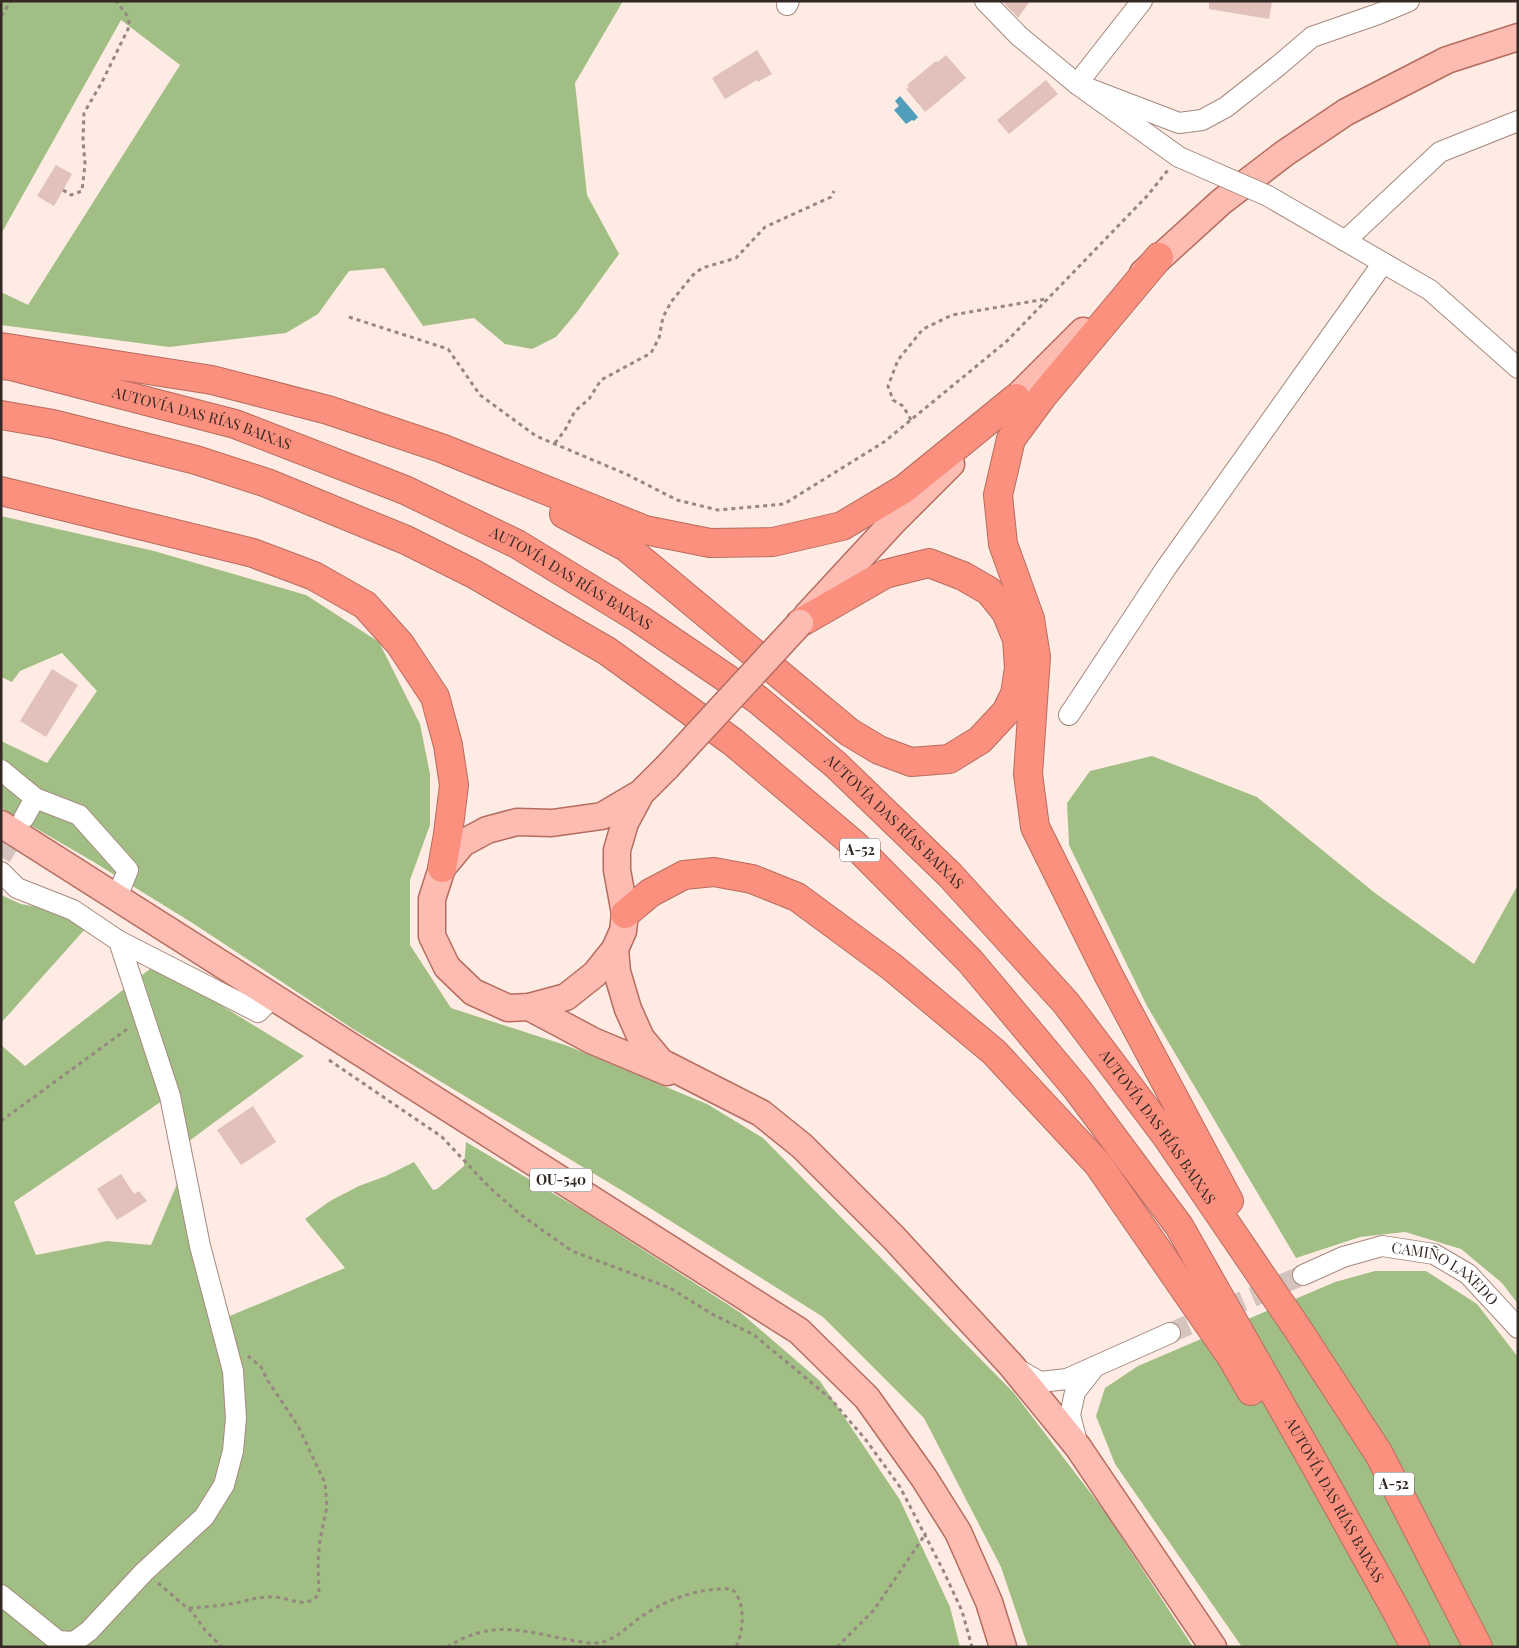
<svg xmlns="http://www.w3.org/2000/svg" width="1519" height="1648" viewBox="0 0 1519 1648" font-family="'Playfair Display',serif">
	<rect width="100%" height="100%" fill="#feebe3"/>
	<!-- forest -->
	<g fill="#a1bf85">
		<path d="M1,1H623L575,83L587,195L619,254L577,312L556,337L532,349L505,344L474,318L423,326L384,268L349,271L318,314L286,333L169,347L1,325V292L28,305L180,65L121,20L1,234Z"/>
		<path d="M1,516L154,551L306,595L379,642L420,724L430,774V825L410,880V945L451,1008L568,1046L707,1104L763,1138L1014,1393L1105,1512L1193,1647H1028L1001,1567L924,1418L823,1317L626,1193L353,1029L194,924L92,861L1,808V741L47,763L97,691L62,653L20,671L12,682L1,677Z"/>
		<path d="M1152,756L1257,797L1375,893L1474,964L1518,885V1304L1502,1283L1461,1249L1405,1232L1360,1237L1296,1258L1147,1006L1069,845L1067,803L1090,771Z"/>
		<path d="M1,895L21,904L48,909L86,928L1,1023Z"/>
		<path d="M155,965L304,1056L185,1144L162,1101L14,1202L36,1255L107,1241L151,1245L180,1177L225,1318L345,1268L305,1219L330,1201L359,1186L386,1176L414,1162L433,1190L437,1189L464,1166L466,1142L583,1211L741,1313L820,1381L900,1500L950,1607L960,1647H1V1045L25,1066Z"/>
		<path d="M1375,1271H1426L1477,1304L1518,1357V1647H1242L1115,1464L1096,1416L1105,1388L1138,1366L1335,1282Z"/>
	</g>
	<!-- water -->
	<path fill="#519eba" d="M900,96L918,117L914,121L912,120L906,124L894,110L899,106L895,101Z"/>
	<!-- building -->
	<g fill="#e1c1b9">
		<path d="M1002,1H1030L1018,18Z"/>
		<path d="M1209,1H1265L1272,2L1269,19L1209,9Z"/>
		<path d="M757,50L772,74L758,82L757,80L725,99L712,78Z"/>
		<path d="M946,55L966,78L925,112L906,89L909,87L907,85L936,61L938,62Z"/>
		<path d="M1046,80L1058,94L1009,134L997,120Z"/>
		<path d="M56,165L72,174L54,206L37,196Z"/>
		<path d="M52,669L78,685L46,737L20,721Z"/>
		<path d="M253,1106L276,1142L241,1165L217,1130Z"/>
		<path d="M121,1174L134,1194L139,1191L147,1201L117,1220L97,1189Z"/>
	</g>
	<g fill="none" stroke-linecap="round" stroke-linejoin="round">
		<!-- minor-tunnel -->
		<g stroke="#d5c4bd" stroke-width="20" stroke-dasharray="20 10" stroke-linecap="butt">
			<path d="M1,857L22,822"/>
			<path d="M1170,1333L1303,1275"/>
		</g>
		<defs>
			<g id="minor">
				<path d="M985,1L1019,36L1077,84L1179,157"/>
				<path d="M1142,1L1077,84L1179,123L1202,120L1226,107L1278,66L1312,37L1378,14L1409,1"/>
				<path d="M787,5L789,1"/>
				<path d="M1268,196L1430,290L1518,368"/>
				<path d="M1345,241L1440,152L1518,121"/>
				<path d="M1069,715L1166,568L1383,263"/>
				<path d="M1,770L35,798L79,815L128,870L117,897"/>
				<path d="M24,818L35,798"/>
				<path d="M1,872L17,888L73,910L119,941L170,1096L200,1246L233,1371L236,1418L233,1451L224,1485L204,1517L144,1572L89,1631L74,1642L58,1641L1,1595"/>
				<path d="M119,941L258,1012L273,997"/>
				<path id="s1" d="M1303,1275L1343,1257L1382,1246L1434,1254L1468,1274L1518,1328"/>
				<path d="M1019,1370L1040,1382L1067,1379L1170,1333"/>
				<path d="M1077,1442L1070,1415L1075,1392L1093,1369"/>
			</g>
			<g id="major">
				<path d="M1143,273L1221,202L1285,153L1346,112L1447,60L1518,37"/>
				<path d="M1001,413L1083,331"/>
				<path d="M807,615L895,520L951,464"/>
				<path d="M641,793L602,816L552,823L517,822L487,830L463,843L442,868L432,899V936L447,967L473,992L508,1008L529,1007L566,997L595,974L615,949L623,931L625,914L617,870V850L625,823L641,793L667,767"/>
				<path d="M1,824L799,1331L867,1398L924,1478L958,1532L989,1602L1003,1647"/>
				<path d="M615,949L617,972L628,1009L641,1038L661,1062L761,1113L802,1146L894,1238L1011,1365L1078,1447L1213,1647"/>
				<path d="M529,1007L593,1041L667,1072"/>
			</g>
			<g id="highway">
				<path d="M1159,257L1042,397L1011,439L998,495L1003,544L1030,619L1036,657L1028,774L1035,827L1109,976L1229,1201"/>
				<path d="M1,347L212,380L328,410L441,448L645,530L710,543L773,542L842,526L904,489L1016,398"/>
				<path id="s2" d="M1,365L11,366L235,424L405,490L517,544L638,618L757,699L836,765L950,875L1066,1003L1167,1137L1297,1328L1379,1454L1478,1647"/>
				<path id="s3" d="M1,415L53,424L196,460L267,483L406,540L474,574L607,651L733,742L855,845L970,961L1077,1089L1179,1226L1314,1463L1398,1614L1415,1647"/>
				<path d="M1,491L253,553L314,576L365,605L400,644L435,697L448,745L454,785L448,834L442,868"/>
				<path d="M564,514L626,547L849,732L879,750L911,762L949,759L980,740L1006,712L1015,694L1019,668L1017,639L1006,612L989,591L963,576L929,563L885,574L800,623"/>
				<path d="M625,914L650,893L684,875L714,872L752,879L797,897L892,967L994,1052L1098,1164L1232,1358L1251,1391"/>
			</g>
		</defs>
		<!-- minor casing -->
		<use href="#minor" stroke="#a5897d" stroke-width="22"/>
		<!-- major casing -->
		<use href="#major" stroke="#b66c5f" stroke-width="29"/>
		<!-- highway casing -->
		<use href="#highway" stroke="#b66c5f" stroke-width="30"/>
		<!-- path -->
		<g stroke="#968781" stroke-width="3" stroke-dasharray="4 4" stroke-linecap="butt">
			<path d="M1,16L11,1"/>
			<path d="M63,190L71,195L82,191L85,164L83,140L84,113L102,82L130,25L126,14L116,1"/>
			<path d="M349,317L448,349L480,395L536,436L626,474L677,500L718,510L784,504L884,442L1007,341L1148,195L1168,170"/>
			<path d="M911,420L903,406L893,400L888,386L898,360L923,329L952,315L1046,299"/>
			<path d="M555,443L565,430L575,411L589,399L601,380L651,353L659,338L663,317L671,302L693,275L702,268L736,258L765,227L831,197L834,191"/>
			<path d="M329,1060L442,1137L489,1187L521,1215L572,1251L670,1288L712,1314L754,1335L830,1398L866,1440L900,1487L943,1570L962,1611L972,1647"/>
			<path d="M1,1121L130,1027"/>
			<path d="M158,1583L192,1612L205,1630L222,1647"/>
			<path d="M189,1608C204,1607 220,1606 236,1603C249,1600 261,1596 275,1597C292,1598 305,1610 319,1594L318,1561L320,1540L327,1506L325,1483L298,1426L268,1381L261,1367L248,1356"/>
			<path d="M447,1647C491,1620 519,1630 565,1639C577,1641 591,1645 603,1642C617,1638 627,1627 638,1619C664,1600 699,1587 732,1589C746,1603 744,1629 736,1647"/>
			<path d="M837,1647L874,1610L926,1533"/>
		</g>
		<!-- minor -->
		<use href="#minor" stroke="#fff" stroke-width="20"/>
		<!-- major -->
		<use href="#major" stroke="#fdbcb2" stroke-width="26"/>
		<!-- highway -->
		<use href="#highway" stroke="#fc907f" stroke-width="28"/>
		<defs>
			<path id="minor-bridge" d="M1179,157L1268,196"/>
			<path id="major-bridge" d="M667,767L800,623"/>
		</defs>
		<!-- minor-bridge casing -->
		<use href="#minor-bridge" stroke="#a5897d" stroke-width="22" stroke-linecap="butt"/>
		<!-- major-bridge casing -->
		<use href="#major-bridge" stroke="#b66c5f" stroke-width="29" stroke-linecap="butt"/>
		<!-- minor-bridge -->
		<use href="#minor-bridge" stroke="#fff" stroke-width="20"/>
		<!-- major-bridge -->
		<use href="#major-bridge" stroke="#fdbcb2" stroke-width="26"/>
	</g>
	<g text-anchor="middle" stroke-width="4" stroke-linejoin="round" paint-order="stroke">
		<!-- shield labels -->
		<g fill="#fff" stroke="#706865" stroke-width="1">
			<rect x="840" y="838.5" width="40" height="23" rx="4"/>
			<rect x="530" y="1168.5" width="62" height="23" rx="4"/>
			<rect x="1374" y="1472.5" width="40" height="23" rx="4"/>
		</g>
		<g font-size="14" font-weight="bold" fill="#332823">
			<text x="860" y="855">A-52</text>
			<text x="561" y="1185">OU-540</text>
			<text x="1394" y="1489">A-52</text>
		</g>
		<!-- street labels -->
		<g font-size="15" fill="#332823" stroke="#fff">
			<text dy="5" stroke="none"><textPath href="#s2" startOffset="208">AUTOVÍA DAS RÍAS BAIXAS</textPath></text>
			<text dy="5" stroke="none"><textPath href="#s2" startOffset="612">AUTOVÍA DAS RÍAS BAIXAS</textPath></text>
			<text dy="5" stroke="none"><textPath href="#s2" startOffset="1018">AUTOVÍA DAS RÍAS BAIXAS</textPath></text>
			<text dy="5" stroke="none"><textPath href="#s2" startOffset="1422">AUTOVÍA DAS RÍAS BAIXAS</textPath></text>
			<text dy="5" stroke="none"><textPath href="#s1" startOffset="155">CAMIÑO LAXEDO</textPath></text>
			<text dy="5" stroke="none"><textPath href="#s3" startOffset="1786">AUTOVÍA DAS RÍAS BAIXAS</textPath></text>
		</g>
	</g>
	<!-- border -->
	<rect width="1519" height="1648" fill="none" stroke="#332823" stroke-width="5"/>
</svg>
